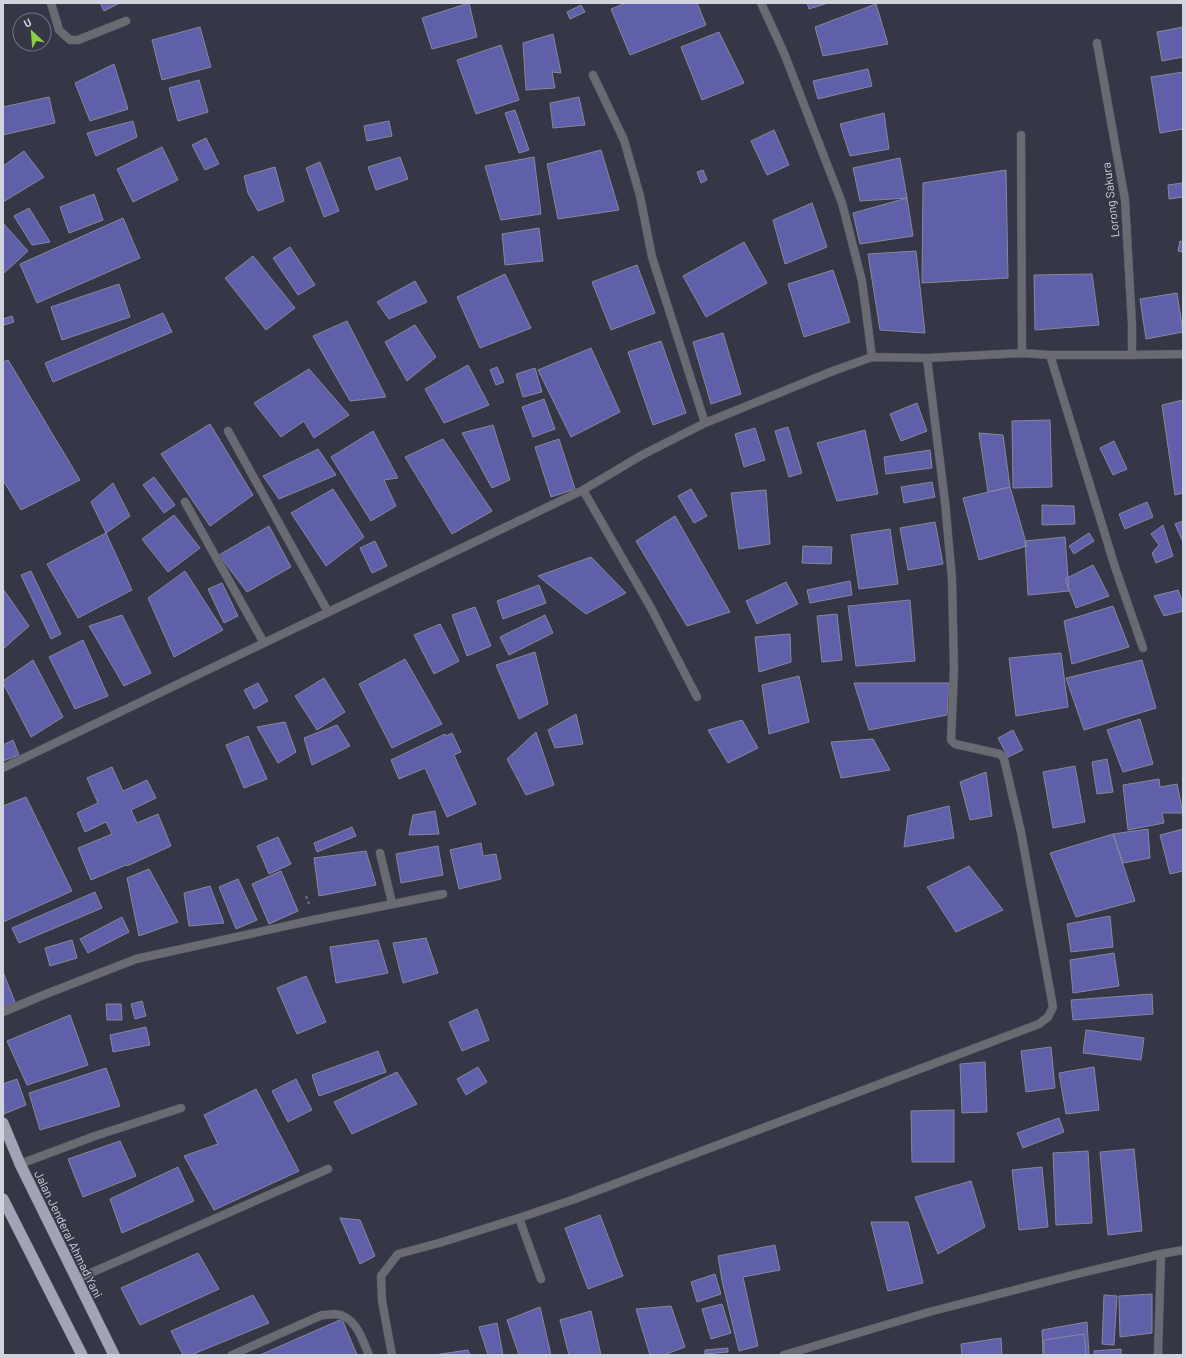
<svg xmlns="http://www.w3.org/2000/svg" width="1186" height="1358" font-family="Barlow,sans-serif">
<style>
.building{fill:#5f60a9;stroke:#86889b}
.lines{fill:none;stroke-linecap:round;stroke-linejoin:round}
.service-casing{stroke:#515261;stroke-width:9}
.minor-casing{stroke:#515261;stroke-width:9}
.trunk-casing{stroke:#515261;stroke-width:12}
.path{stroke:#6b6c7a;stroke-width:2.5;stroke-dasharray:3 3;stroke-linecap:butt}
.service{stroke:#696a72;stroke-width:8}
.minor{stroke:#696a72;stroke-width:8}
.trunk{stroke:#a2a4b6;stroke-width:11}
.labels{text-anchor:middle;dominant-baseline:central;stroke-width:3;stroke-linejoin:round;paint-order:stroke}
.street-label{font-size:12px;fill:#d1d3dd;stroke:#353646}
</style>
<rect width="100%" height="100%" fill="#353646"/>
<path class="building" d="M100,3H120L104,11Z
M469,3L477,37L432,49L422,18Z
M626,3H697L706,25L630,55L611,9Z
M807,3H828L809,9Z
M876,4L888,44L823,56L815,27Z
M581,5L585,12L570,19L567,12Z
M200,27L211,67L162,80L152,40Z
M1183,27V57L1162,61L1157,32Z
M719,32L744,83L702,100L681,47Z
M553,34L561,73L552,72L555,88L526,90L523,43Z
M501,45L519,100L476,114L457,60Z
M114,64L128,109L90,121L75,83Z
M868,69L872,86L818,99L813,81Z
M1183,72V129L1160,133L1151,77Z
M199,80L208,112L178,121L169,88Z
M49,97L55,123L3,135V107Z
M579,97L585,125L553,128L550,103Z
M515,110L529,150L519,153L505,113Z
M884,113L889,149L850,156L840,124Z
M133,121L137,137L96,156L87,133Z
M389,121L392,136L367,141L364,126Z
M774,130L789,165L767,175L751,141Z
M206,138L219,164L205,170L192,145Z
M162,147L178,180L133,202L117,169Z
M601,150L619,210L558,219L547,164Z
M24,151L44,177L3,202V166Z
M400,157L408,179L376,190L368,167Z
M534,157L541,214L501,220L485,166Z
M900,158L907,198L860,201L853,168Z
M320,162L339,211L324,217L306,168Z
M275,167L284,201L258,211L248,193L244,176Z
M703,170L707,180L701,183L697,172Z
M1006,170L1008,278L922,283L923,183Z
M1182,183L1183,197L1169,199L1168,185Z
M94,194L103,220L69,233L60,207Z
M907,198L913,236L860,244L853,213Z
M812,203L827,247L785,264L773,220Z
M29,208L50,242L32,245L14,216Z
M123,218L140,258L37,303L20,264Z
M3,223L28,251L3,274Z
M539,228L543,261L505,265L502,234Z
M1180,241L1183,242V252L1178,251Z
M744,242L767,283L706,317L683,276Z
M290,247L315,285L298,295L273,258Z
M916,251L925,333L880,330L868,254Z
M253,256L295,308L266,330L225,278Z
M637,265L655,313L611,330L592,282Z
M833,270L850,322L804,337L788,284Z
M505,274L531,328L480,348L457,297Z
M1092,274L1099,325L1035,330L1034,275Z
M415,281L427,302L389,319L377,302Z
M119,284L130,317L62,340L51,307Z
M1177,293L1183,332L1146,339L1140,299Z
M163,313L172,332L53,382L45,363Z
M12,316L14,322L4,325L3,319Z
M347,321L386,397L350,401L313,336Z
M415,325L436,357L407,381L385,342Z
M723,333L741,394L711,404L693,342Z
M661,341L686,413L653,425L628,352Z
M591,348L620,412L571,437L538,370Z
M8,360L80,480L21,510L3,480V362Z
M468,365L489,405L444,423L425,389Z
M497,367L504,382L496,385L490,370Z
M535,368L542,392L523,397L516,374Z
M309,369L349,415L314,438L304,421L281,437L254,403Z
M544,399L555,429L533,437L522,407Z
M1183,400V493L1175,495L1162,405Z
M917,403L927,431L901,441L890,414Z
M1050,420L1052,487L1013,488L1012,421Z
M210,424L253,495L210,526L161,454Z
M493,425L510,480L492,488L462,433Z
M788,427L802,473L789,477L775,431Z
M755,428L765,460L744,467L735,434Z
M865,430L878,494L837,501L817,443Z
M373,431L398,478L384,480L396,506L371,521L331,457Z
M979,433L1003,435L1010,487L988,492Z
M443,439L492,511L452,534L405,457Z
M559,439L575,489L551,497L535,447Z
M1114,441L1127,469L1113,475L1100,448Z
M318,449L336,475L279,499L263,476Z
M930,450L932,468L886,474L884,457Z
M154,477L175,505L164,513L143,485Z
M932,482L935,497L904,503L901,487Z
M113,483L130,516L106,533L91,502Z
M1010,487L1027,546L979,560L963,498Z
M333,489L364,537L326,566L291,513Z
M691,489L707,516L694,523L678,496Z
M766,490L770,544L739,549L731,493Z
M1147,502L1153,517L1125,529L1119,514Z
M1042,505L1074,506L1075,524L1042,525Z
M174,515L200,548L168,572L142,539Z
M675,516L730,612L687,626L636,541Z
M1183,521V542L1175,524Z
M935,522L943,564L908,570L900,528Z
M1163,525L1173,556L1156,563L1152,553L1159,545L1151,534Z
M269,526L291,567L247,592L219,555Z
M890,529L898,584L859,589L851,535Z
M106,533L132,590L78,618L47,564Z
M1089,533L1094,541L1074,554L1069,546Z
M1065,537L1069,591L1028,595L1025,541Z
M375,541L387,566L372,573L360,548Z
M803,546L832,547L831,564L802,563Z
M591,557L626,593L586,614L538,576Z
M1093,565L1109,596L1076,608L1065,579Z
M31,571L61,634L51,639L21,575Z
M185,571L223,630L174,657L148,598Z
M850,581L852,595L810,603L807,590Z
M786,582L798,604L757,624L746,601Z
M222,583L238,616L224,623L208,589Z
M539,585L546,603L503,619L497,601Z
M3,589L29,626L3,649Z
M1178,590L1183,603V611L1164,616L1154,596Z
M910,600L915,661L856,666L848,606Z
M1113,606L1129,647L1072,664L1064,621Z
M475,607L491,646L467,656L452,615Z
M837,614L842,660L822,662L817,616Z
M122,615L151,673L124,686L89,626Z
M545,615L553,633L509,655L500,637Z
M440,624L459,661L434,674L414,635Z
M790,634L791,662L759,672L755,637Z
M83,640L108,696L75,709L49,657Z
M535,652L548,704L519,719L496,665Z
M1061,653L1068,707L1016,716L1009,658Z
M405,659L442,724L392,748L359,684Z
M33,660L63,717L31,737L3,683V681Z
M1142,660L1156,708L1084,730L1066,678Z
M799,676L809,722L769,734L762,685Z
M324,678L345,712L317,730L295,696Z
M258,683L268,701L254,709L244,690Z
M854,683H949L947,715L869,730Z
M576,714L583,744L555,748L548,730Z
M1140,719L1153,764L1123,772L1107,730Z
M742,720L758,748L728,763L708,730Z
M285,722L296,752L278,763L257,727Z
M337,725L350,746L312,765L304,738Z
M1013,730L1023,750L1008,757L998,738Z
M536,732L554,785L526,795L507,759Z
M452,733L461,752L454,755L476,804L447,817L425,768L399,779L391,760L445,734L446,736Z
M248,736L267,779L244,788L226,745Z
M873,739L890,770L841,778L831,742Z
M13,740L19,755L3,761V745Z
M1107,759L1113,792L1097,794L1092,762Z
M1075,766L1085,822L1053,828L1043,772Z
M112,767L123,791L147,780L156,798L131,810L137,823L158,814L171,846L127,866L126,865L91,880L78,848L112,834L106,822L85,832L77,813L98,803L87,778Z
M986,772L992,816L970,820L960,782Z
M1159,779L1160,787L1177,784L1183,813H1162L1164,823L1128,830L1123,785Z
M26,797L72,891L3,922V806Z
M949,806L954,838L904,847L908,816Z
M435,811L439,834L409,835L413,815Z
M352,827L356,836L317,852L314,843Z
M1148,829L1150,858L1123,863L1113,834Z
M1183,829V871L1170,874L1160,835Z
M1113,834L1135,901L1076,917L1050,853Z
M278,837L291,864L269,874L257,846Z
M481,843L483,856L496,854L501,879L459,889L450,850Z
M438,846L443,875L401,883L396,854Z
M366,851L376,885L319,896L314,858Z
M969,866L1003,910L956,932L927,887Z
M149,869L178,922L139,936L127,878Z
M281,871L298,911L269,924L252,884Z
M238,879L257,920L236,929L219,887Z
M210,886L224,923L189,926L184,893Z
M95,892L102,908L19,943L12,928Z
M1110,916L1113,947L1071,952L1067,924Z
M122,917L129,932L88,953L80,939Z
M426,938L438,973L403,983L393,943Z
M72,940L77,958L50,966L45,948Z
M378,940L388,973L336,983L330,947Z
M1114,953L1119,986L1073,993L1070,960Z
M3,972L15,1002L3,1007Z
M306,976L326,1022L297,1034L277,988Z
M1152,994L1153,1014L1073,1020L1071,1000Z
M142,1001L146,1016L135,1019L131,1004Z
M106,1004H121L122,1020H107Z
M477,1009L489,1040L462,1051L449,1022Z
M70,1015L88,1065L27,1085L7,1041Z
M146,1027L150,1045L113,1052L110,1035Z
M1086,1030L1144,1038L1141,1060L1083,1053Z
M1051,1047L1055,1088L1026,1092L1021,1051Z
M378,1051L386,1072L319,1096L312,1075Z
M985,1062L987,1112L962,1113L960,1064Z
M478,1067L487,1082L466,1095L457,1079Z
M1094,1067L1099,1110L1066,1114L1059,1073Z
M106,1068L120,1106L40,1130L29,1093Z
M397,1072L417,1104L352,1134L334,1102Z
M17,1079L26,1105L4,1114L3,1084Z
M296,1079L312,1110L288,1122L272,1091Z
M256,1089L299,1171L214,1210L184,1156L218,1144L204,1115Z
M954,1110V1162H912L911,1111Z
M1059,1118L1064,1132L1023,1148L1017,1133Z
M120,1141L136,1176L83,1197L68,1159Z
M1134,1149L1142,1231L1108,1235L1100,1152Z
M1088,1151L1092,1223L1056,1225L1053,1153Z
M178,1167L194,1201L122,1233L110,1199Z
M1042,1167L1048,1227L1019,1230L1012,1170Z
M971,1181L985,1227L938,1254L915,1197Z
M600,1215L623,1276L588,1289L565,1228Z
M340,1218L360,1220L375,1256L360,1264Z
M871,1222H908L923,1283L888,1291Z
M775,1245L780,1270L743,1277L758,1346L739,1351L722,1281L718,1256Z
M198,1253L219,1289L140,1325L121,1288Z
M715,1274L721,1294L697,1302L691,1282Z
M1152,1294V1333L1120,1337L1119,1296Z
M253,1295L269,1323L191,1355H183L171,1331Z
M1104,1295L1117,1296L1114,1345L1102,1344Z
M722,1304L731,1333L711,1339L702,1309Z
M671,1306L685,1347L664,1355H650L636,1309Z
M540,1307L551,1355H519L507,1320Z
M591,1311L601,1355H569L560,1320Z
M342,1319L357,1355H260Z
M1087,1322L1089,1355H1043L1042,1330Z
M497,1323L503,1355H488L479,1327Z
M1084,1334L1086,1355H1044V1340Z
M1001,1338L1002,1355H962L961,1344Z
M728,1348V1352L705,1354V1350Z
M1121,1349V1355H1094V1351Z
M468,1350L470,1355H434Z"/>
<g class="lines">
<g class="service-casing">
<path id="service" d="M228,431L328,612
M519,1218L541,1279
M232,1355L322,1315C326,1315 332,1314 335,1314C356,1316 362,1339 369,1355"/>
</g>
<g class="minor-casing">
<path id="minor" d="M51,3L59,30L70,40H78L126,21
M761,3L784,53L842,203L862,281L872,357
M1097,43L1125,200L1132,325V355
M593,75L624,140L640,196L652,257L705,423
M1021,135L1022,353
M1050,355L1115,567L1143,648
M583,490L651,608L697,697
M185,502L264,643
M3,768L583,490L642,455L705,423L833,371L872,357L927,358L1022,353L1050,355H1132L1183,354
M380,853L392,903
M3,1012L46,994L136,959L313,920L443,894
M20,1164L95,1136L181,1108
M77,1279L328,1169
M392,1355L382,1301L381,1276L398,1254L439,1243L519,1218L572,1200L1039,1024L1048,1017L1053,1007L1021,832L1004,759L1000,754L955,744L951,740L954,670L952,579L945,502L927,358
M784,1355L929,1312L1077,1274L1161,1254L1183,1250
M1158,1355L1161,1254"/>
</g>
<g class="trunk-casing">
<path id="trunk" d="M3,1123L20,1164L114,1355
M3,1199L82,1355"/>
</g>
<path class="path" d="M306,896L309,904"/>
<use href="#service" class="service"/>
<use href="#minor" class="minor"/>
<use href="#trunk" class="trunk"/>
</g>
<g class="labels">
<g class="street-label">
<text transform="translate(1110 200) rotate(-97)">Lorong Sakura</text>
<text transform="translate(69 1234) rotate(64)">Jalan Jenderal Ahmad Yani</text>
</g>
</g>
<rect width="1186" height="1358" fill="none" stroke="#d1d3dd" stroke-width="8"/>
<g transform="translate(32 32) rotate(334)"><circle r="19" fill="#353646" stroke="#737582"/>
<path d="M0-3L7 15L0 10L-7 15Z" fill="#8dce44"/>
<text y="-6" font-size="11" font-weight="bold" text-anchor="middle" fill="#d1d3dd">U</text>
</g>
</svg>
